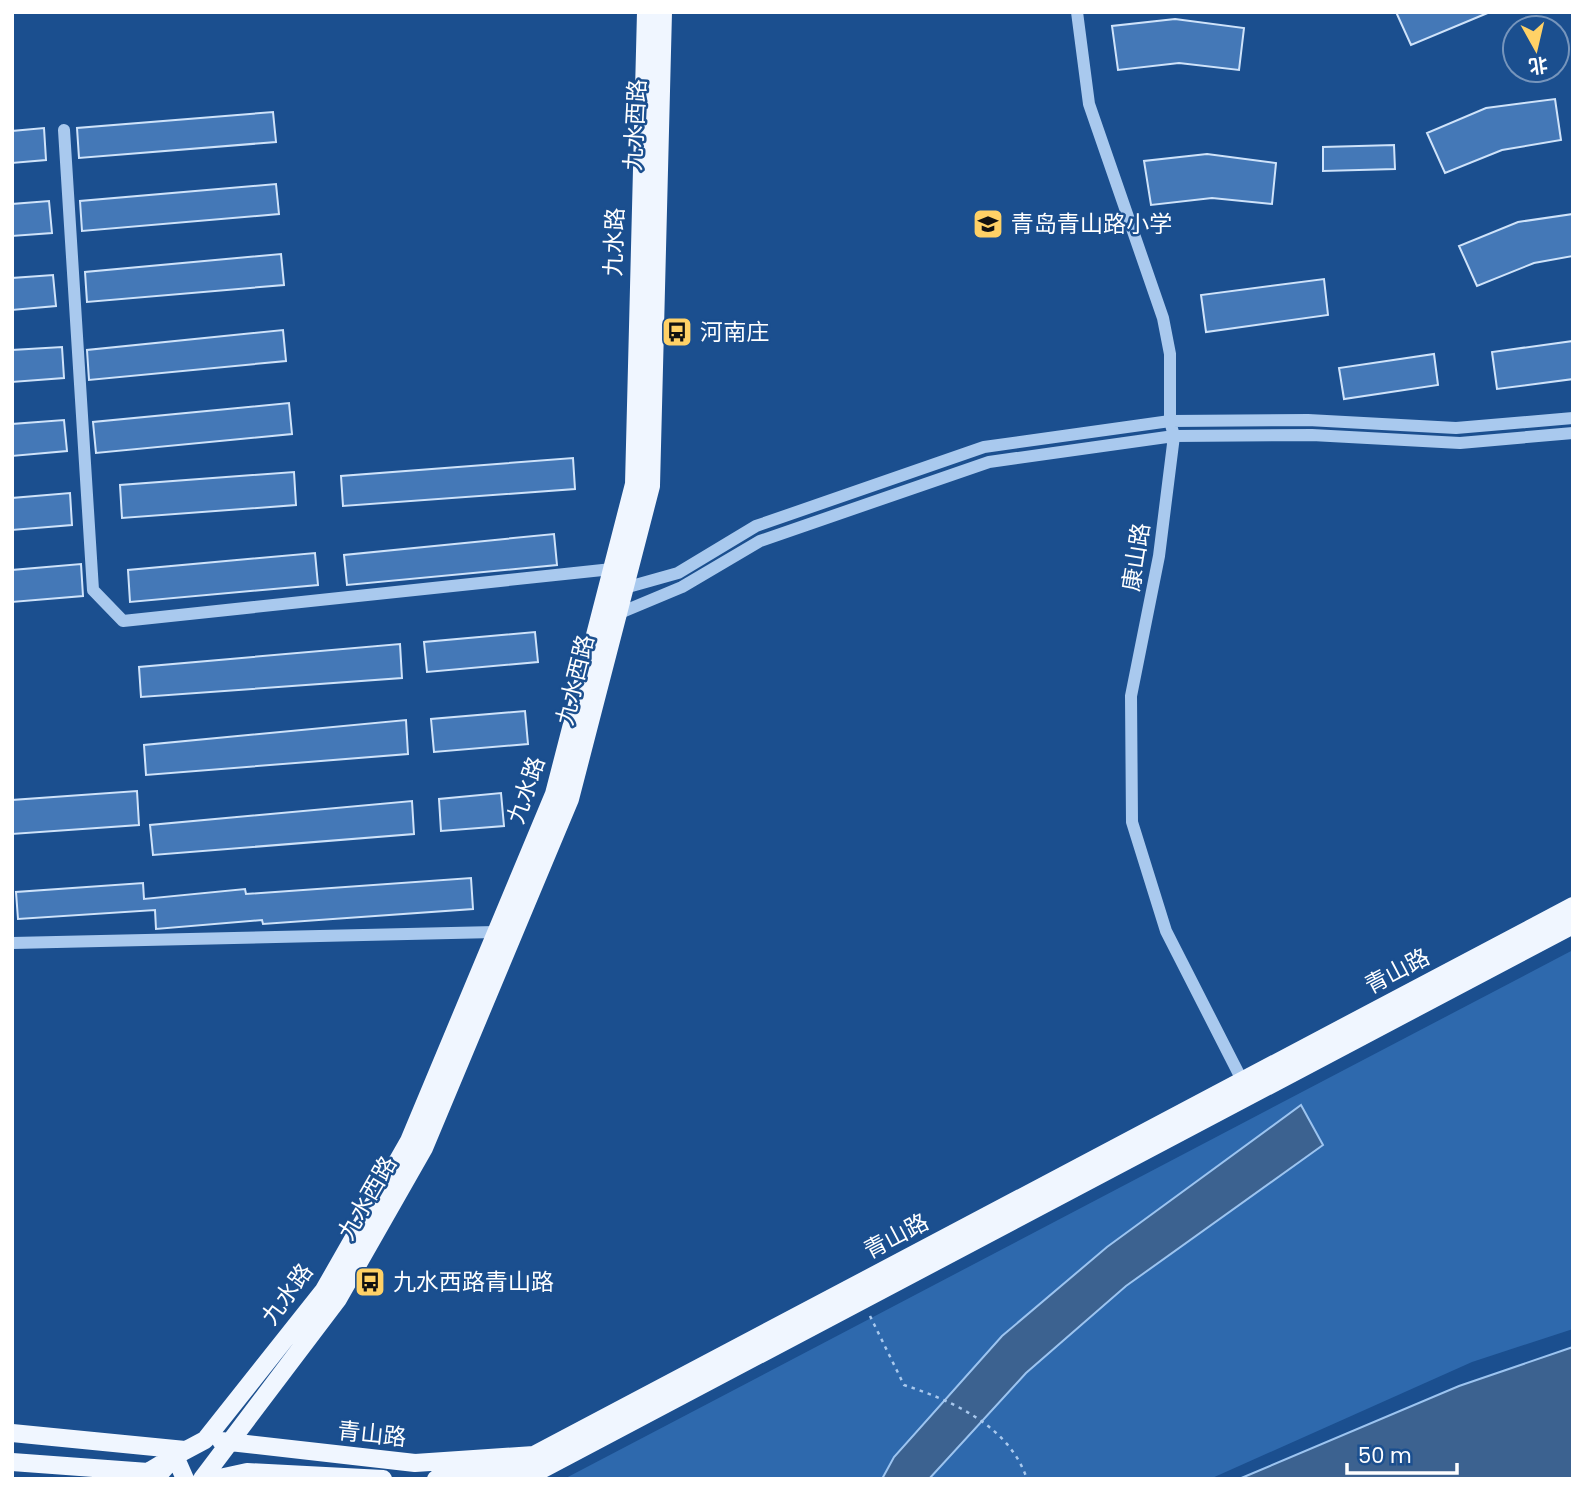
<svg xmlns="http://www.w3.org/2000/svg" width="1585" height="1491" font-family="Poppins,'Noto Sans SC',sans-serif">
<style>
.green{fill:#2e69ad}
.water{fill:#3c6290;stroke:#9cc4f0;stroke-width:2}
.building{fill:#4478b7;stroke:#cfe3fa;stroke-width:2}
.lines{fill:none;stroke-linecap:round;stroke-linejoin:round}
.path{stroke:#a9c9ee;stroke-width:2.5;stroke-dasharray:3.5 5;stroke-linecap:butt}
.minor{stroke:#a9c9ee;stroke-width:12}
.major{stroke:#f0f6ff;stroke-width:18}
.labels{text-anchor:middle;dominant-baseline:central;stroke-width:5;stroke-linejoin:round;paint-order:stroke}
.street-label{font-size:23px;fill:#fff;stroke:#1b4f8f}
.poi-label{font-size:23px;fill:#fff;stroke:#1b4f8f;text-anchor:start}
</style>
<rect width="100%" height="100%" fill="#1b4f8f"/>
<path class="green" d="M1573,950V1329L1472,1362L1210,1479H564Z"/>
<path class="water" d="M1301,1105L1323,1145L1126,1286L1026,1373L929,1479H882L894,1457L1002,1336L1107,1247Z
M1573,1347V1479H1239L1459,1386Z"/>
<path class="building" d="M1396,12H1490L1411,45Z
M1175,19L1244,28L1239,70L1179,63L1118,70L1112,26Z
M1555,99L1561,140L1502,150L1445,173L1427,133L1486,108Z
M273,112L276,142L79,158L77,128Z
M44,128L46,160L12,163V131Z
M1394,145L1395,169L1323,171V147Z
M1207,154L1276,163L1272,204L1212,198L1151,205L1144,161Z
M276,184L279,214L82,231L80,201Z
M49,201L52,233L12,236V204Z
M1573,214V256L1534,263L1477,286L1459,246L1518,222Z
M281,254L284,285L87,302L85,272Z
M53,275L56,306L12,310V278Z
M1324,279L1328,315L1206,332L1201,295Z
M283,330L286,361L89,380L87,350Z
M1573,341V379L1497,389L1492,352Z
M62,347L64,378L12,382V350Z
M1434,354L1438,385L1344,399L1339,368Z
M289,403L292,434L96,453L93,422Z
M64,420L67,451L12,456V424Z
M573,458L575,489L343,506L341,476Z
M294,472L296,505L122,518L120,485Z
M70,493L72,525L12,530V498Z
M554,534L557,565L347,585L344,555Z
M315,553L318,585L130,602L128,570Z
M81,564L83,596L12,602V570Z
M535,632L538,662L427,672L424,642Z
M400,644L402,678L141,697L139,667Z
M525,711L528,744L434,752L431,719Z
M406,720L408,754L146,775L144,745Z
M137,791L139,825L12,834V800Z
M501,793L504,826L441,831L439,799Z
M412,801L414,834L153,855L150,825Z
M471,878L473,909L263,924L262,920L156,929L155,910L18,919L16,892L143,883L144,899L245,889L246,894Z"/>
<g class="lines">
<path class="path" d="M870,1316L904,1385C953,1401 1009,1426 1027,1479"/>
<path class="minor" d="M1077,12L1089,104L1163,318L1170,354V421L1174,436L1159,556L1131,696L1132,822L1166,931L1245,1086
M64,130L93,590L123,621L612,569
M621,589L678,573L756,526L984,447L1170,421L1308,420L1456,428L1573,418
M615,615L682,587L760,541L989,462L1174,436L1312,435L1460,443L1573,433
M12,943L495,932"/>
<path class="major" d="M12,1433L185,1450
M221,1441L415,1463L534,1455L1573,906
M175,1456L185,1479
M12,1462L148,1472L163,1463
M155,1479L175,1456L205,1440L324,1290L409,1141L554,794L634,484L646,12
M202,1479L338,1299L424,1148L570,799L651,486L663,12
M215,1479L247,1472L383,1479
M436,1479L539,1471L1573,925"/>
</g>
<defs>
<g id="school-square" transform="scale(1.575)"><rect x="-9" y="-9" width="18" height="18" rx="4" fill="#ffd166" stroke="#1b4f8f"/><path d="M0-5L7-2L0 1L-7-2ZM-4 1L0 2.5L4 1V4Q0 6-4 4Z" fill="#111"/></g>
<g id="bus-square" transform="scale(1.575)"><rect x="-9" y="-9" width="18" height="18" rx="4" fill="#ffd166" stroke="#1b4f8f"/><path d="M-5-6H5V4H4V6H2V4H-2V6H-4V4H-5ZM-3.5-4V0h7V-4ZM-3.5 1.2v1.5H-2V1.2ZM2 1.2v1.5H3.5V1.2Z" fill="#111"/></g>
</defs>
<g fill-rule="evenodd">
<use href="#school-square" x="988" y="224"/>
<use href="#bus-square" x="677" y="332"/>
<use href="#bus-square" x="370" y="1282"/>
</g>
<g class="labels">
<g class="street-label">
<text transform="translate(635 125) rotate(-87)">九水西路</text>
<text transform="translate(614 242) rotate(-88)">九水路</text>
<text transform="translate(1136 557) rotate(-81)">康山路</text>
<text transform="translate(575 680) rotate(-76)">九水西路</text>
<text transform="translate(526 790) rotate(-71)">九水路</text>
<text transform="translate(1397 971) rotate(-28)">青山路</text>
<text transform="translate(367 1198) rotate(-60)">九水西路</text>
<text transform="translate(896 1236) rotate(-28)">青山路</text>
<text transform="translate(287 1294) rotate(-54)">九水路</text>
<text transform="translate(372 1434) rotate(6)">青山路</text>
</g>
<g class="poi-label">
<text x="1011" y="224">青岛青山路小学</text>
<text x="700" y="332">河南庄</text>
<text x="393" y="1282">九水西路青山路</text>
</g>
</g>
<rect width="1585" height="1491" fill="none" stroke="#ffffff" stroke-width="28"/>
<g transform="translate(1536 49) rotate(172)"><circle r="33" fill="#1b4f8f" stroke="#7695bc" stroke-width="2"/>
<path d="M0-5L12 26L0 18L-12 26Z" fill="#ffd166"/>
<text y="-10" font-size="19" font-weight="bold" text-anchor="middle" fill="#ffffff">北</text>
</g>
<path d="M1347 1463v10h110v-10" fill="none" stroke="#ffffff" stroke-width="3.5"/>
<text x="1358" y="1463" font-size="21" fill="#ffffff" stroke="#1b4f8f" stroke-width="5" paint-order="stroke">50 m</text>
</svg>
